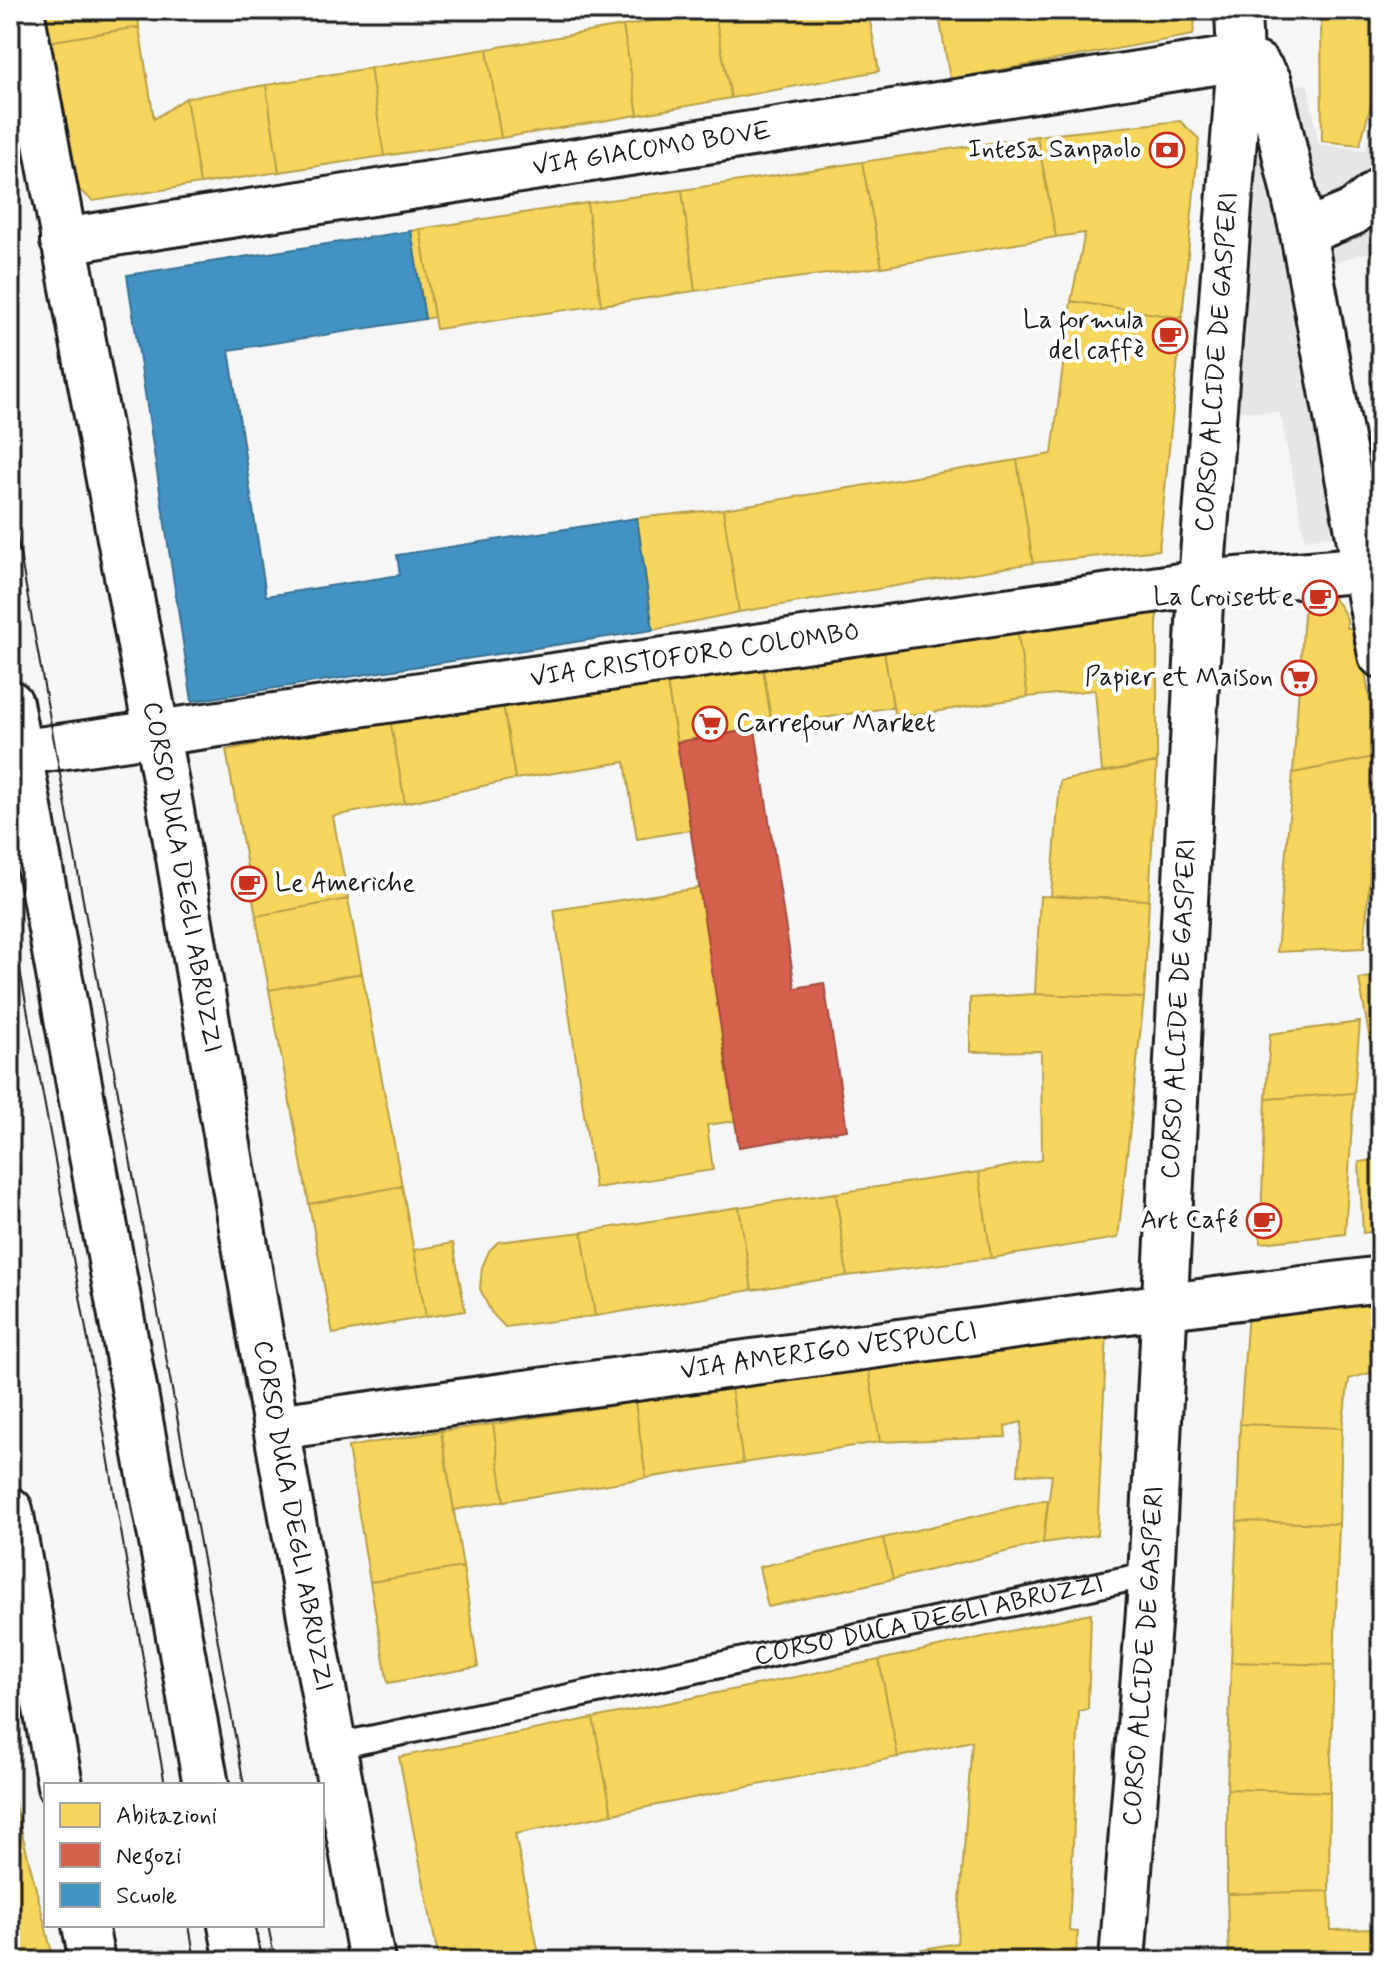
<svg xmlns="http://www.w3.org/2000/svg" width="1391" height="1971" font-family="Mynerve,sans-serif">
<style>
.built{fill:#e6e6e6}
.homes{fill:#f6d55c;stroke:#b59e49;stroke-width:2}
.shops{fill:#d6604d;stroke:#9e4c3e;stroke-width:2}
.schools{fill:#4393c3;stroke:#376f91;stroke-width:2}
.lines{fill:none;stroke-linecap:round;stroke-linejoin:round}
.lane-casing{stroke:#1c1c1c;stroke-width:30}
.street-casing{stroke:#1c1c1c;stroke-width:50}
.secondary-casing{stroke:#1c1c1c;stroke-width:50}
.lane{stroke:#fff;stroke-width:24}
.street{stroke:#fff;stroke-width:44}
.secondary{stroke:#fff;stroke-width:44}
.tram{stroke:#1c1c1c;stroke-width:2}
.labels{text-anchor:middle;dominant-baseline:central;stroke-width:8;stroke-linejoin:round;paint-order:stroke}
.street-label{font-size:26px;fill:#1c1c1c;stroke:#fff}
.poi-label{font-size:26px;fill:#1c1c1c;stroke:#fff;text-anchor:end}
</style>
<rect width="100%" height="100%" fill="#f6f6f6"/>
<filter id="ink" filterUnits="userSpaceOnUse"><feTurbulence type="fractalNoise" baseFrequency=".0125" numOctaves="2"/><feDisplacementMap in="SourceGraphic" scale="16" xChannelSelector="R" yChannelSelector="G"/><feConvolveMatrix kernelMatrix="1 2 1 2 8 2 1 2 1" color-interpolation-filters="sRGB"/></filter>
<g filter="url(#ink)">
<path class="built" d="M1269,82L1308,85L1319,144L1365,150L1381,88V249L1331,263L1374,531L1305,539L1280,413L1237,411L1259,91Z"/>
<path class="homes" d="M36,10H137L139,27L41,43Z
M714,10L731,98L638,115L623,26Z
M714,10H868L879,71L731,98Z
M938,10H1196L1193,35L950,79Z
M1321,10H1381V66L1360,145L1322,141Z
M623,26L638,115L501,138L487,49Z
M139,27L154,119L186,98L200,184L93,201L62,176L41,43Z
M487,49L501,138L384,156L370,68Z
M370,68L384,156L279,172L266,85Z
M266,85L279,172L200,184L186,98Z
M1180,121L1199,139L1182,318L1071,301L1085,233L1056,237L1037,136Z
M1037,136L1056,237L882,267L862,162Z
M862,162L882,267L695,291L682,190Z
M682,190L695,291L601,305L587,203Z
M587,203L601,305L436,329L420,229Z
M420,229L434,317L425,319L411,231Z
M1381,248V291L1372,250Z
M1071,301L1182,318L1159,550L1033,563L1017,460L1052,454Z
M1017,460L1033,563L739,612L723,509Z
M723,509L739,612L653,630L637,518Z
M1322,596L1332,597L1340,606L1347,619V628H1358L1379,756L1293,773L1304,613L1311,602Z
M1157,607V762L1102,772L1095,690L1028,697L1016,624Z
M1016,624L1028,697L895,718L883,645Z
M883,645L893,707L772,726L762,662Z
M762,662L772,726L677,742L666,677Z
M666,677L691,830L637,839L625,762L515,779L503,704Z
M503,704L515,779L405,803L390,719Z
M390,719L405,803L333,816L348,899L256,916L226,750Z
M1379,756L1364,948L1277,952L1293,773Z
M1157,762L1149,900L1051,896L1060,781Z
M700,888L735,1121L707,1125L713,1170L595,1188L554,910Z
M1040,896L1149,900L1144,998L1035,994Z
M348,899L362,973L269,990L256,916Z
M362,973L402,1186L309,1204L269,990Z
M1381,975V1102L1359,979Z
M1035,994L1144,998L1118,1238L991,1258L979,1172L1042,1160L1041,1051L970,1052V998Z
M1360,1022L1354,1093L1266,1099L1270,1034Z
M1354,1093L1345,1234L1260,1243L1266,1099Z
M1381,1159V1230L1363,1233L1359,1162Z
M979,1172L991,1258L847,1276L836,1193Z
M402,1186L426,1317L333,1334L309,1204Z
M836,1193L847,1276L752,1290L739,1207Z
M739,1207L752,1290L595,1316L582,1232Z
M582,1232L595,1316L505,1327L491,1312L480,1289L482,1267L489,1251L498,1242Z
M453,1243L465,1311L426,1317L414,1250Z
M1381,1297V1369L1380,1370L1370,1298Z
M1370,1298L1380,1370L1349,1379L1342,1428L1240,1424L1248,1312Z
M1107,1333L1097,1535L1043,1543L1052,1475L1018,1474L1022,1422L1005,1426L1006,1437L880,1442L868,1366Z
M868,1366L880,1442L743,1463L731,1388Z
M731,1388L743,1463L646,1478L635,1402Z
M635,1402L646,1478L504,1501L493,1424Z
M493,1424L504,1501L454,1510L441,1431Z
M1240,1424L1342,1428L1339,1524L1237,1521Z
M441,1431L463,1567L370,1582L348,1447Z
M1048,1499L1043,1543L893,1579L883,1538Z
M1237,1521L1339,1524L1334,1665L1231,1662Z
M883,1538L893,1579L768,1607L759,1567Z
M463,1567L478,1667L388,1683L370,1582Z
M1091,1613L1088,1709L1079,1711L1069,1931L1078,1932L1075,1961H858L957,1943L972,1741L898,1757L879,1660Z
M879,1660L898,1757L612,1814L593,1718Z
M1231,1662L1334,1665L1330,1792L1227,1789Z
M593,1718L612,1814L515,1834L540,1959L439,1961L399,1757Z
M10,1785L54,1961H10Z
M1227,1789L1330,1792L1329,1891L1227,1894Z
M1329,1891L1331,1930L1381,1929V1961H1229L1227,1894Z"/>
<path class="shops" d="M755,729L795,988L824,983L847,1130L739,1147L677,742Z"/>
<path class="schools" d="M411,231L425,319L229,350L266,596L400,575L397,555L637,518L653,630L192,701L127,275Z"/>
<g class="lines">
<g class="lane-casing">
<g id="lane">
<path id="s1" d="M332,1747L1151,1574"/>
</g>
</g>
<g class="street-casing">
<g id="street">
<path id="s2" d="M21,10L170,805L276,1427L372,1961"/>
<path d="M1303,233L1352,213L1381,190"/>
<path id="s3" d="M63,241L1240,58L1257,65L1269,82L1303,233L1381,655"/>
<path id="s4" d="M10,754L1201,583L1381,568"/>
<path id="s5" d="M276,1427L1097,1315L1381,1279"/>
<path d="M10,1510L60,1785"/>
<path d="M85,1925L92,1961"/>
<path id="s6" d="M1122,1961L1150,1598L1201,583L1240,58L1238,10"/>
</g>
</g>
<g class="secondary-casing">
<path id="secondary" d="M10,703L206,1785
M231,1925L238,1961"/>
</g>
<use href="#lane" class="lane"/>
<use href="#street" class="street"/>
<use href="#secondary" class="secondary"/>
<path class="tram" d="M10,499L244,1785
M10,916L86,1329L165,1785
M189,1925L195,1961
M268,1925L275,1961"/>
</g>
</g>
<defs>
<g id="bank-ring" transform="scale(1.8)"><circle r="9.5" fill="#fff" stroke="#c8321e" stroke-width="1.5"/><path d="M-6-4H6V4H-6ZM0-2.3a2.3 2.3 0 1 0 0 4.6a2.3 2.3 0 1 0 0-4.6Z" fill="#c8321e"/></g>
<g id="cafe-ring" transform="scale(1.8)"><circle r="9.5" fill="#fff" stroke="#c8321e" stroke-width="1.5"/><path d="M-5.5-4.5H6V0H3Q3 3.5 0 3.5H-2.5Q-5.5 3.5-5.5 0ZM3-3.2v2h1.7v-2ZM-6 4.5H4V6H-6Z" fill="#c8321e"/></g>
<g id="supermarket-ring" transform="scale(1.8)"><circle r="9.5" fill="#fff" stroke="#c8321e" stroke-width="1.5"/><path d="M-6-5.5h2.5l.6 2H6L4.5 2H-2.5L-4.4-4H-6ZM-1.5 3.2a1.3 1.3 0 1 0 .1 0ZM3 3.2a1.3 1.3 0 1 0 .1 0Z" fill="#c8321e"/></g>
</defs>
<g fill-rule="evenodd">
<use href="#bank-ring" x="1167" y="150"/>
<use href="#cafe-ring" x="1170" y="336"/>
<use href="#cafe-ring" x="1320" y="598"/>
<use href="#supermarket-ring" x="1299" y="678"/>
<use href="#supermarket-ring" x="710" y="724"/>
<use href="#cafe-ring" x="249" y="884"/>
<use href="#cafe-ring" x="1264" y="1221"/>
</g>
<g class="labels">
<g class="street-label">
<text stroke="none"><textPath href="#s3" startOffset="596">VIA GIACOMO BOVE</textPath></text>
<text stroke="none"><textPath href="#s6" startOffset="1602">CORSO ALCIDE DE GASPERI</textPath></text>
<text stroke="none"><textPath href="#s4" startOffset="692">VIA CRISTOFORO COLOMBO</textPath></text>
<text stroke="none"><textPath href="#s2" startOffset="882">CORSO DUCA DEGLI ABRUZZI</textPath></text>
<text stroke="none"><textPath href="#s6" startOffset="954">CORSO ALCIDE DE GASPERI</textPath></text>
<text stroke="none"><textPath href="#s5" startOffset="558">VIA AMERIGO VESPUCCI</textPath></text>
<text stroke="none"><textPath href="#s2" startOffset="1530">CORSO DUCA DEGLI ABRUZZI</textPath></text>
<text stroke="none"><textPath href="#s1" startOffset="610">CORSO DUCA DEGLI ABRUZZI</textPath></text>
<text stroke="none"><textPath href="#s6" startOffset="306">CORSO ALCIDE DE GASPERI</textPath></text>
</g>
<g class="poi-label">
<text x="1141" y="150">Intesa Sanpaolo</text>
<text x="1144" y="321">La formula<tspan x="1144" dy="30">del caffè</tspan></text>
<text x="1294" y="598">La Croisette</text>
<text x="1273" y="678">Papier et Maison</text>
<text x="736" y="724" text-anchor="start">Carrefour Market</text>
<text x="275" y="884" text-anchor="start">Le Americhe</text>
<text x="1238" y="1221">Art Café</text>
</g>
</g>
<rect width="1391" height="1971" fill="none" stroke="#fff" stroke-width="40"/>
<rect x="20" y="20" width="1351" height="1931" fill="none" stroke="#1c1c1c" stroke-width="3" filter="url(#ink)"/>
<rect x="44" y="1783" width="280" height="144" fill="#ffffff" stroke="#a4a4a4" stroke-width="2"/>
<rect x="60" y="1803" width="40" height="24" fill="#f6d55c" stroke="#a4a4a4" stroke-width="2"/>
<text x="116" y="1823" font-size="24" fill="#1c1c1c">Abitazioni</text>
<rect x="60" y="1843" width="40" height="24" fill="#d6604d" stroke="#a4a4a4" stroke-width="2"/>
<text x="116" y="1863" font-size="24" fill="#1c1c1c">Negozi</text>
<rect x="60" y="1883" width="40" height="24" fill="#4393c3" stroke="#a4a4a4" stroke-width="2"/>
<text x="116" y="1903" font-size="24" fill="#1c1c1c">Scuole</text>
</svg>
